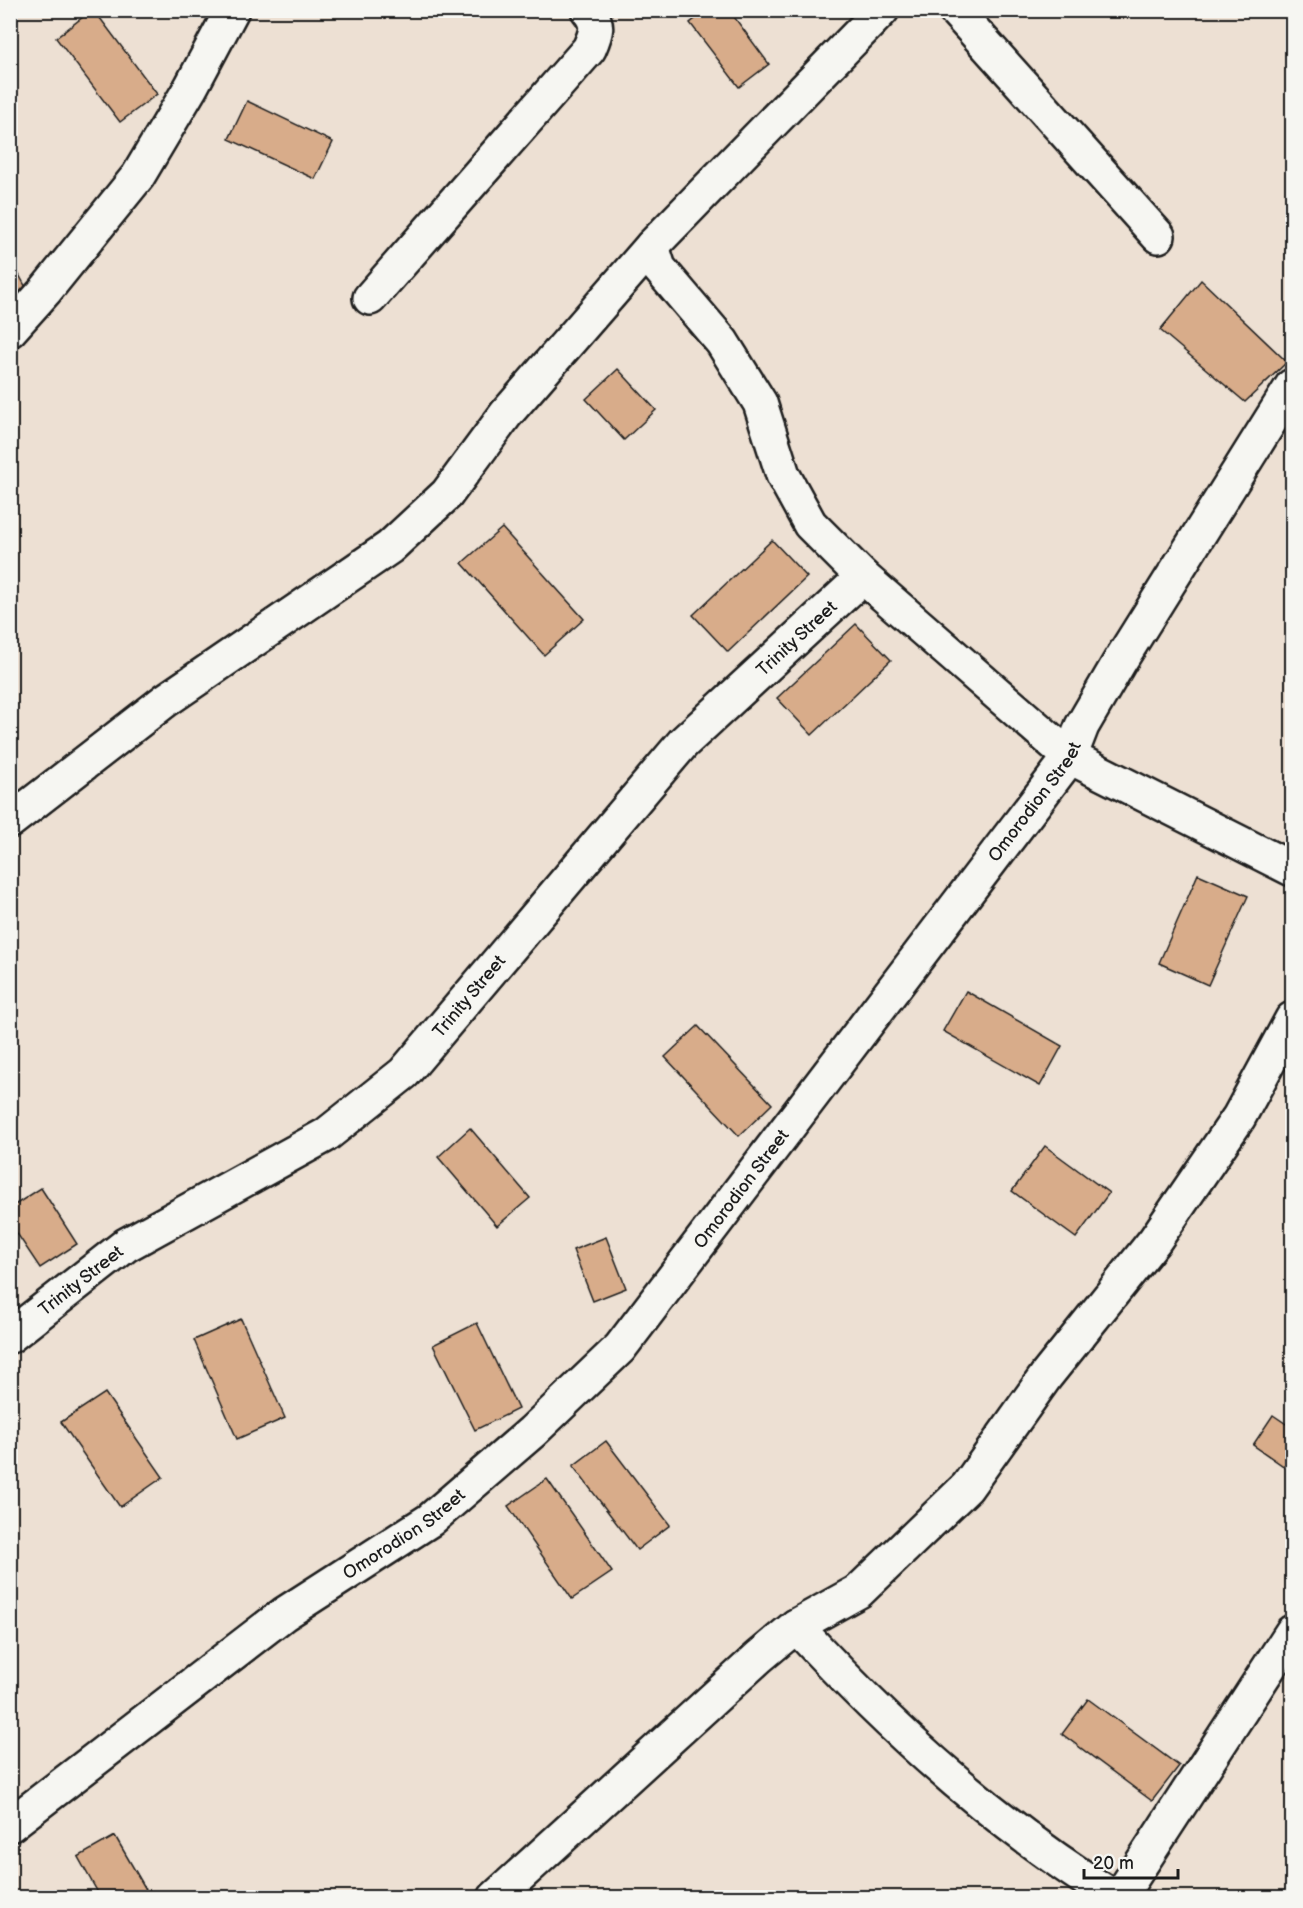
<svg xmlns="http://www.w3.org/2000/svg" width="1303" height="1908" font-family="'Balsamiq Sans',sans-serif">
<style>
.building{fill:#d8ac8a;stroke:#1c1c1c;stroke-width:1.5}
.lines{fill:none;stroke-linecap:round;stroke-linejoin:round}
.minor-casing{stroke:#1c1c1c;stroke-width:38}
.minor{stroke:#f6f6f2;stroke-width:33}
.labels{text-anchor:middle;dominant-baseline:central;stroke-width:6;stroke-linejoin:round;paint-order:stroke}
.street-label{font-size:18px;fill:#1c1c1c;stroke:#f6f6f2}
</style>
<rect width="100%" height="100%" fill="#ede0d3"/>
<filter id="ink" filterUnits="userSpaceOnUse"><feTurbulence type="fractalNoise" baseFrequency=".0167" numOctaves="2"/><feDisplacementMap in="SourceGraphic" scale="12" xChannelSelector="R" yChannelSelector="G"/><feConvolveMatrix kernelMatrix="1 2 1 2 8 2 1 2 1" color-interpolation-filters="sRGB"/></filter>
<g filter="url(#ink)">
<path class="building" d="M92,10H94L157,94L120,122L56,38Z
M707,10H729L769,64L739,87L690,23Z
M247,101L333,142L315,179L229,139Z
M10,258L30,295L10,306Z
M1201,280L1287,362L1245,402L1160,330Z
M618,369L656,410L624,440L586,399Z
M502,528L584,619L544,655L462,563Z
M772,540L807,577L728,652L693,615Z
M856,624L891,660L812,735L777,698Z
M1198,874L1248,896L1208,985L1159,963Z
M966,991L1062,1046L1040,1086L943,1031Z
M698,1026L772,1104L739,1136L665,1057Z
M470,1128L530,1198L497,1226L438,1157Z
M1045,1146L1109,1193L1076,1238L1012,1191Z
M41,1188L77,1244L40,1268L10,1223V1208Z
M606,1237L626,1288L593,1301L573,1250Z
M241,1319L285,1418L237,1439L194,1340Z
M477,1323L518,1409L475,1430L433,1345Z
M105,1393L163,1477L120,1507L61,1422Z
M1273,1415L1292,1428V1472L1253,1445Z
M606,1441L670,1525L637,1550L573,1466Z
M547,1479L612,1572L572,1599L508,1506Z
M1088,1699L1179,1766L1152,1801L1062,1734Z
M115,1836L151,1898H101L78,1857Z"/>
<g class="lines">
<g class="minor-casing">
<g id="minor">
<path d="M955,10L1158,236"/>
<path d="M652,246L659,268L722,342L760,403L783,475L810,524L863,577L1070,757L1292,869"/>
<path d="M370,298L589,49C596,33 600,25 588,10"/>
<path d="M10,330L45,291L138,176L191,87L232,10"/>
<path d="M10,821L166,700L390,547L447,494L506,414L652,246L882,10"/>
<path id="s1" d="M10,1336L126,1245L326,1135L404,1073L683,743L863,577"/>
<path d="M796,1626C891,1730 995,1824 1115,1898"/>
<path id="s2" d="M10,1825L284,1614L430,1520L532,1432L620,1348L1070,757L1082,726L1120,661L1292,386"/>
<path d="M495,1898L759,1657L796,1626L859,1591L967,1487L1046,1376L1155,1240L1239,1117L1292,1019"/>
<path d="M1119,1898L1292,1632"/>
</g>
</g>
<use href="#minor" class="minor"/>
</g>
</g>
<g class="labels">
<g class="street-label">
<text stroke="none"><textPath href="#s1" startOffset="1062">Trinity Street</textPath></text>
<text stroke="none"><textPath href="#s2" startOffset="1462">Omorodion Street</textPath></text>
<text stroke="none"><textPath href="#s1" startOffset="576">Trinity Street</textPath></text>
<text stroke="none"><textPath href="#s2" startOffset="976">Omorodion Street</textPath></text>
<text stroke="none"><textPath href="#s1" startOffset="90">Trinity Street</textPath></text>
<text stroke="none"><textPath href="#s2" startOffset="490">Omorodion Street</textPath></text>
</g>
</g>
<rect width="1303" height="1908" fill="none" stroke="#f6f6f2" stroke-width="36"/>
<rect x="18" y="18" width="1267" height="1872" fill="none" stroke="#1c1c1c" stroke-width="2" filter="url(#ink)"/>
<path d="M1084 1869v9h94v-9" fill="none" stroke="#1c1c1c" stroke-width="3"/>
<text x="1093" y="1869" font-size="18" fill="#1c1c1c" stroke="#f6f6f2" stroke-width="4.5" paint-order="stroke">20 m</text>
</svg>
